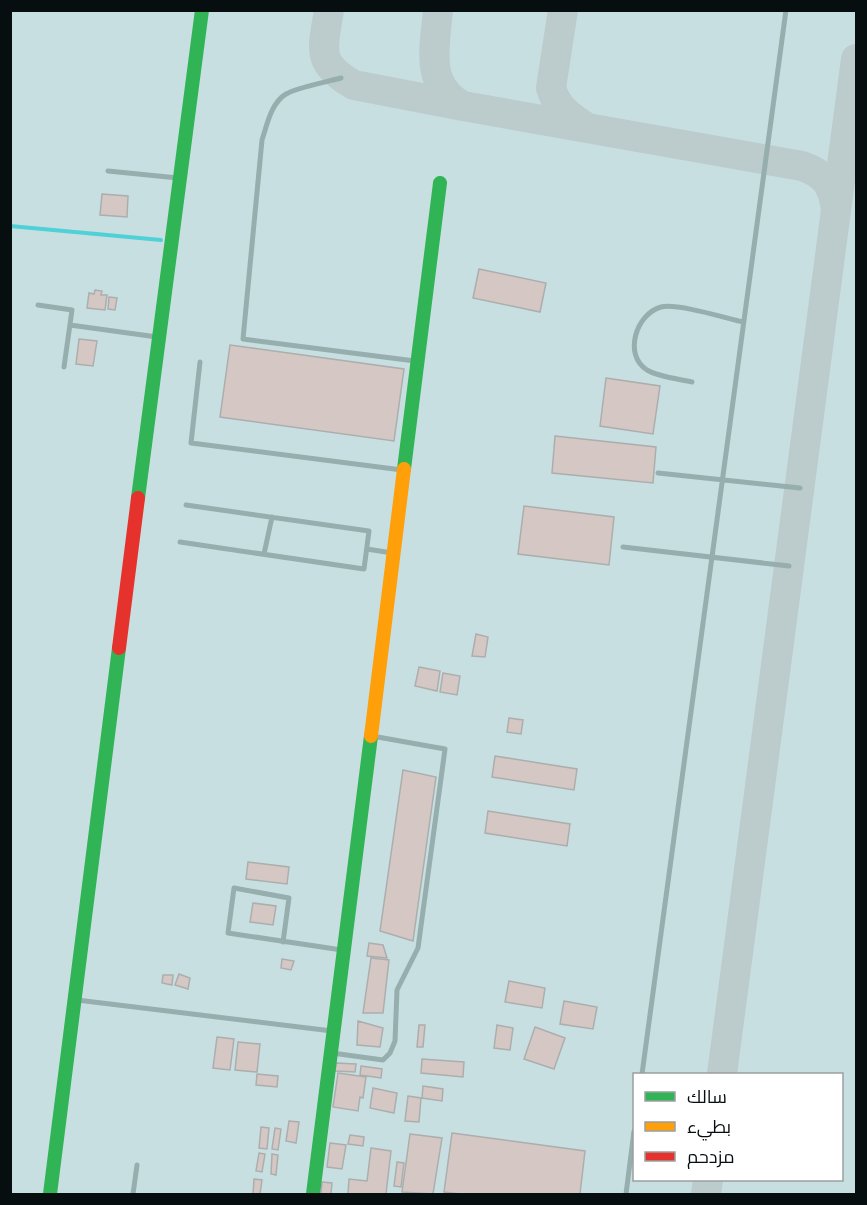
<svg xmlns="http://www.w3.org/2000/svg" width="867" height="1205" font-family="'Alegreya Sans',Cairo,sans-serif">
<style>
.built{fill:#c8dfe1;fill-rule:evenodd}
.lines{fill:none;stroke-linecap:round;stroke-linejoin:round}
.stream{stroke:#50d0d7;stroke-width:4}
.taxiway{stroke:#bccbcc;stroke-width:30}
.building{fill:#d4c7c4;stroke:#acaeae;stroke-width:1.5}
.lane{stroke:#96aeae;stroke-width:5}
.fast{stroke:#30b455;stroke-width:14}
.slow{stroke:#ff9f0a;stroke-width:14}
.jam{stroke:#e5322d;stroke-width:14}
</style>
<rect width="100%" height="100%" fill="#dce9ea"/>
<path class="built" d="M10,11H856V1194H11ZM634,1074H842V1180H634Z"/>
<g class="lines">
<path class="stream" d="M10,226L161,240"/>
<path class="taxiway" d="M329,10C323,49 315,63 354,85L463,106
M438,10C435,47 424,85 463,106L802,166C825,174 833,185 836,210
M563,10L551,88C557,108 569,116 586,127
M722,1074L856,59
M706,1194L708,1180"/>
</g>
<path class="building" d="M102,194L128,196L127,217L100,215Z
M479,269L546,283L540,312L473,298Z
M95,290L102,291L101,295H107L105,310L87,308L89,293L94,294Z
M109,297L117,298L115,310L108,309Z
M79,339L97,341L93,366L76,364Z
M230,345L404,369L394,441L220,417Z
M606,378L660,386L653,434L600,426Z
M555,436L656,447L653,483L552,473Z
M524,506L614,517L609,565L518,554Z
M476,634L488,637L485,657L472,656Z
M419,667L440,671L437,691L415,686Z
M443,673L460,676L457,695L440,692Z
M509,718L523,720L521,734L507,732Z
M495,756L577,769L574,790L492,777Z
M403,770L436,777L413,941L380,931Z
M488,811L570,824L567,846L485,833Z
M248,862L289,867L287,884L246,879Z
M253,903L276,906L273,925L250,922Z
M369,943L383,945L387,958L367,956Z
M371,958L389,960L383,1013H363Z
M282,959L294,961L291,970L281,968Z
M179,974L190,978L188,989L175,985Z
M163,975H173L172,985L162,983Z
M509,981L545,988L542,1008L505,1002Z
M564,1001L597,1007L593,1029L560,1024Z
M358,1021L383,1028L380,1047L357,1045Z
M419,1025H425L423,1047H417Z
M497,1025L513,1028L510,1050L494,1048Z
M535,1027L565,1038L554,1069L524,1059Z
M217,1037L234,1039L230,1070L213,1068Z
M238,1042L260,1044L257,1072L235,1070Z
M422,1059L464,1062L463,1077L421,1073Z
M336,1063L356,1064L355,1072L335,1071Z
M361,1066L382,1069L381,1078L360,1075Z
M338,1073L366,1077L363,1098L360,1097L358,1111L333,1107Z
M257,1074L278,1076L277,1087L256,1085Z
M423,1086L443,1089L442,1101L422,1098Z
M373,1088L397,1093L394,1113L370,1108Z
M408,1096L421,1098L419,1122L405,1121Z
M289,1121L299,1122L296,1143L286,1141Z
M261,1127L269,1128L267,1149L259,1148Z
M275,1128L281,1129L278,1150L272,1149Z
M452,1133L585,1151L580,1194H460L444,1192Z
M410,1134L442,1138L433,1194L402,1192Z
M350,1135L364,1137L363,1146L348,1144Z
M330,1143L346,1145L342,1169L327,1167Z
M371,1148L391,1151L386,1194H348L349,1179L367,1181Z
M259,1153L265,1154L262,1172L256,1171Z
M272,1154L278,1155L276,1175L271,1174Z
M397,1162L404,1163L401,1187L394,1186Z
M254,1179L262,1180L260,1194H253Z
M322,1182L332,1183L331,1194H321Z"/>
<g class="lines">
<path class="lane" d="M341,78C327,82 298,87 286,94C271,103 267,125 262,140L243,339L415,361
M108,171L178,178
M38,305L72,310L64,367
M70,325L157,337
M200,362L191,443L402,470
M692,382C679,379 659,377 647,370C623,355 636,314 661,307C677,303 725,318 743,322
M658,473L800,488
M180,542L364,569L369,531L186,505
M623,547L789,566
M367,549L392,553
M264,554L272,517
M283,942L289,898L234,888L228,933L342,950
M77,1000L332,1031
M332,1053L383,1060L390,1053L395,1041L397,990L418,948L445,749L372,736
M642,1074L786,10
M133,1194L137,1165
M626,1194L634,1131"/>
<path class="fast" d="M404,469L440,183
M138,498L202,10
M50,1194L119,648
M313,1194L371,736"/>
<path class="slow" d="M371,736L404,469"/>
<path class="jam" d="M119,648L138,498"/>
</g>
<rect width="867" height="1205" fill="none" stroke="#060e0f" stroke-width="24"/>
<rect x="633" y="1073" width="210" height="108" fill="#ffffff" stroke="#9b9f9f" stroke-width="1.5"/>
<rect x="645" y="1092" width="30" height="9" fill="#30b455" stroke="#9b9f9f" stroke-width="1.5"/>
<text x="687" y="1103" font-size="18" fill="#060e0f">سالك</text>
<rect x="645" y="1122" width="30" height="9" fill="#ff9f0a" stroke="#9b9f9f" stroke-width="1.5"/>
<text x="687" y="1133" font-size="18" fill="#060e0f">بطيء</text>
<rect x="645" y="1152" width="30" height="9" fill="#e5322d" stroke="#9b9f9f" stroke-width="1.5"/>
<text x="687" y="1163" font-size="18" fill="#060e0f">مزدحم</text>
</svg>
